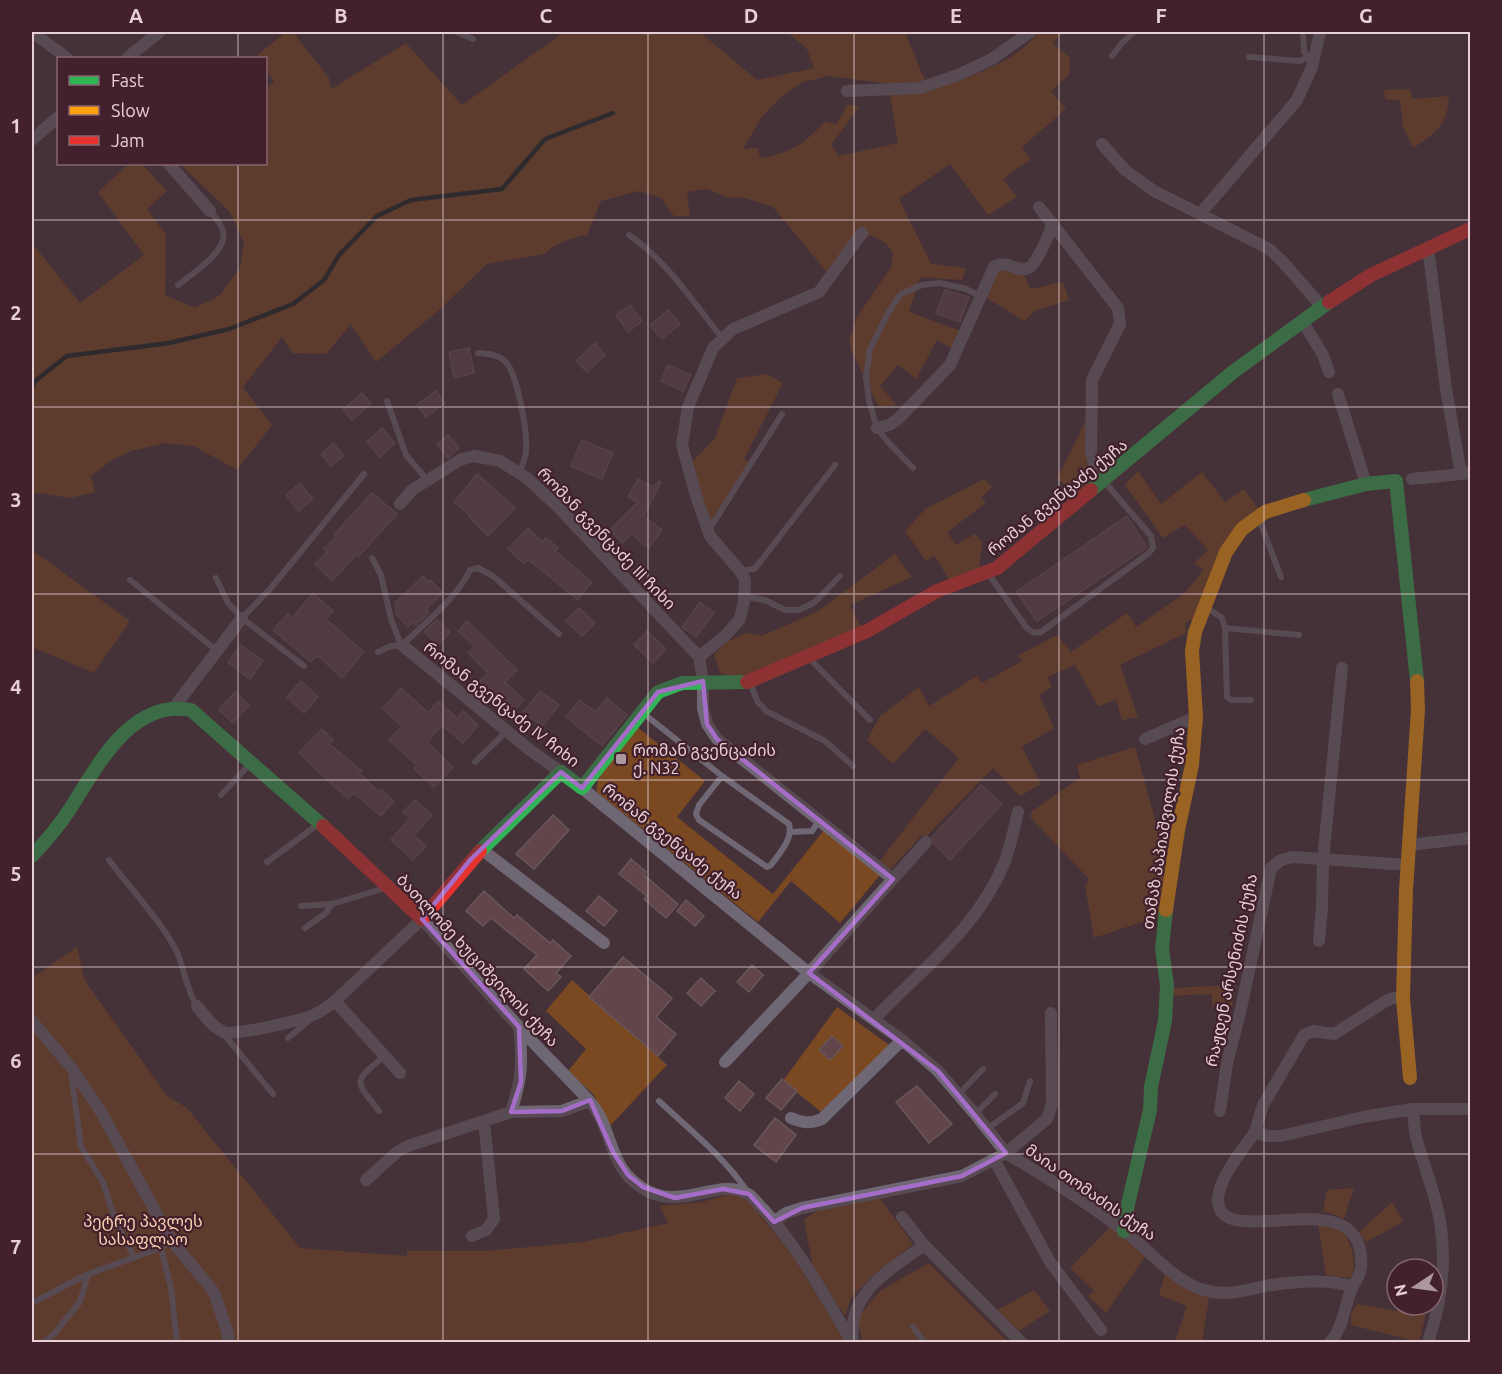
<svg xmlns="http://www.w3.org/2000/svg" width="1502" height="1374" font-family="Ubuntu,'Noto Sans Georgian',sans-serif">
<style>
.green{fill:#7a4821}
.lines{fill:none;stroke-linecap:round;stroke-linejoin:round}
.stream{stroke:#132320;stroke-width:4.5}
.building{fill:#61454a;stroke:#68575a;stroke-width:1.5}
.lane{stroke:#6f6874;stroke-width:6}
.street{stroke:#6f6874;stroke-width:12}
.fast{stroke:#30b455;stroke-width:14}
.slow{stroke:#ff9f0a;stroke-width:14}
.jam{stroke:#e5322d;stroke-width:14}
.marked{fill:none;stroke:#a66dc8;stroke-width:4.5;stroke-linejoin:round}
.grid{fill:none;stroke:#e7cfd6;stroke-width:1.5;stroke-opacity:0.55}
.poi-dot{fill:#ae989f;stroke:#42202c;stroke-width:2}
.labels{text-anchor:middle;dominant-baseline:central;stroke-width:4.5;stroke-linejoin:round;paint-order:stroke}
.street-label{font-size:16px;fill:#e7cfd6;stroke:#42202c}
.poi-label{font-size:16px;fill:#e7cfd6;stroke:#42202c;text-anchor:start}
.park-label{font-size:16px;fill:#fed2b2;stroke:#42202c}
.neatline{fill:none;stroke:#e7cfd6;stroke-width:2}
.grid-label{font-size:20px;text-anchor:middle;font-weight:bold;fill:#e7cfd6}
</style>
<rect width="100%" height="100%" fill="#453239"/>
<path class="green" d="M286,32H293L329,78L331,89L406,43L462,105L564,32H703L702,34L757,80L814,68L807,49L787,32H905L926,83L890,84L829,76L803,82L780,98L761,118L743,149L758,148L760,158C794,152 802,145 826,121L836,125L848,104L859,107L831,145L839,156L898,143L890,94C903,92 919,93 932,89C961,81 1024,59 1037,32H1063L1053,43L1070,58L1069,75L1051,91L1066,109L1022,147L1030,160L1003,179L1017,197L988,215L950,164L899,199L931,264L966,268L962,280L920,277L909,312L961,331L951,348L937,340L916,379L898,365L880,386L897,405L879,407L851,350L849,340L857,317L891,267L893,253L886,243L870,235L829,275L773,207L745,198L727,197L707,189L687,192L690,216H674L661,198L639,191L601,201L587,235C572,238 555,242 545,254L487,264L438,311L376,362L351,324L326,354L292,353L282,337L243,387L272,425L237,470L194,446L165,443L131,451L112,460L91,476L95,492L70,498L39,493L32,494V243L80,303L144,255L98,192L129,164H142L167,191L147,209L166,235L165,295L195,308L220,295L240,268L244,243L230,212L180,164H266V88L274,82L266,70V58H257L255,57Z
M1409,89L1413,99L1449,96C1447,124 1437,133 1413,148L1403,126L1400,101L1385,99L1384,90Z
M997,269L1024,275L1030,289L1063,282L1069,300L1034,311L1024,321L985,297Z
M767,374L783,383L744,459L749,462L710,524L690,464L715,438L737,378Z
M1085,422L1088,482L1082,497L1057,479Z
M1138,471L1161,504L1202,472L1225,502L1244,489L1259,510L1197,616L1185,624L1186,633L1120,665L1138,717L1122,720L1116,700L1098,706L1075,665L1048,677L1052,687L1039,695L1054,728L1022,747L1041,784L1020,796L993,768L926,837L922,835L890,870L879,862L959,758L925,729L893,764L867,740L880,716L919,687L929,706L977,676L982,683L1022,661L1017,656L1057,635L1071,652L1127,613L1136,627L1185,593L1203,570L1194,563L1208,550L1185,525L1163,538L1125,485Z
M984,479L992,487L981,498L986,503L947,532L956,545L975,534L982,542L979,572L950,581L934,555L926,561L905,531L925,509Z
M32,550L130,621L94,673L32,647Z
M895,554L912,577L850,605L861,628L744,677L730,676L720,673L714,655L725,643L745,633L762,636L818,611Z
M637,727L705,781L677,817L773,894L824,830L881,874L840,923L791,881L758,922L597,792C593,774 626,741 637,727Z
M1135,747L1158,830L1168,827L1173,848L1162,915L1094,938L1085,886L1089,879L1030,817L1032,811L1080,778L1077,765Z
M77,947L85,981L167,1096L187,1108L300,1248L407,1256V1251H486L583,1242L668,1223L659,1206L702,1202L730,1194L740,1197L749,1202L791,1253L846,1342H32V978Z
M572,980L667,1065L610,1126L594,1095L568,1071L586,1049L546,1011Z
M1236,985L1232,1006H1212V994L1170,996L1169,988Z
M837,1007L889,1045L821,1112L783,1081Z
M1354,1188L1344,1219L1330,1213L1323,1212L1327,1190Z
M879,1197L913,1244L869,1279L851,1298L845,1316L813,1268L804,1219L821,1209Z
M1392,1202L1403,1222L1366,1242L1359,1232Z
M1318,1224L1330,1226L1345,1233C1351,1247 1358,1264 1351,1277C1342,1279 1335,1275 1326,1276Z
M1111,1226L1146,1255L1106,1313L1088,1296L1094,1291L1070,1268Z
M929,1263L1008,1342H863L857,1318L880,1291Z
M1165,1272L1186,1287L1209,1298L1202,1342H1175L1187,1306L1159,1295Z
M1034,1290L1050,1311L1019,1331L997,1310Z
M1357,1304L1397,1311L1398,1305H1428L1419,1342L1351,1325V1313Z"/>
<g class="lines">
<path class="stream" d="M32,388L35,381L67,356L169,343L229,329L293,304L324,280L339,255L377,216L411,200L502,189L545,139L613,113"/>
</g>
<path class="building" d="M945,290L969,297L960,322L936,313Z
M630,305L642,321L628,332L616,315Z
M668,310L680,324L662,339L650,325Z
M595,343L605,355L587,372L576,361Z
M469,348L474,373L454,378L449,352Z
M668,365L691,375L683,391L661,381Z
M436,391L445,403L426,417L417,405Z
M362,393L371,403L352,420L343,410Z
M382,428L395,443L380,457L367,442Z
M448,435L459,448L448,458L437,444Z
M582,440L613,453L602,479L571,466Z
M333,443L344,456L331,466L321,454Z
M477,474L515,508L488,536L469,517L471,516L454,502Z
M638,479L653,487L659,481L661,482L644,516L662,530L649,548L631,534L622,543L610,530L638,502L628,497Z
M300,483L313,499L299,511L286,495Z
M372,493L397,514L358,557L356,555L332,581L315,564L327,552L324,549L336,537L334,535Z
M1127,516L1147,547L1037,621L1016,592Z
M528,528L542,542L546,538L558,548L555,551L592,582L578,600L528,559L524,564L508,549Z
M423,576L428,582L430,580L443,593L426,609L429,612L426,616L416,625L413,622L408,627L396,614L395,603Z
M313,593L333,611L326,619L364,652L342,678L317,655L311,662L273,630L288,614L292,618Z
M700,602L714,613L696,637L682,627Z
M579,608L595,623L582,636L566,621Z
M437,620L450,632L438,645L424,632Z
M467,621L517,670L505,682L524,700L509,716L476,685L488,673L468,653L475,646L458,631Z
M647,631L666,649L653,663L634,645Z
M241,645L263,661L250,679L228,662Z
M301,681L318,697L304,713L287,697Z
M401,688L428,713L438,701L457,718L463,711L478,725L463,743L442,725L427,742L453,767L434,787L414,769L417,765L389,740L402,726L383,709Z
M540,691L559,705L542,726L523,712Z
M235,692L249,705L233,723L219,710Z
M607,698L627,715L602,746L566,717L580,700L595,712Z
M322,729L333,740L329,744L362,771L359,773L379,792L381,790L394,801L381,816L353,793L348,799L299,753Z
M981,785L1002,804L950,860L934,844L932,837Z
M415,800L432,815L414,835L426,846L413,860L391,840L410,818L403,812Z
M553,815L569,830L534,869L516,854Z
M631,859L646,872L644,875L678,904L666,918L644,899L647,896L619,874Z
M484,891L514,918L517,915L550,943L553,940L571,956L556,973L561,977L548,991L524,969L537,955L491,918L483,926L466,911Z
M599,896L617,911L604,926L586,911Z
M686,900L704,916L695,926L677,911Z
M623,957L672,998L656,1017L676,1034L658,1056L589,997Z
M752,965L763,975L749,992L737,982Z
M701,978L715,991L701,1006L687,993Z
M832,1036L843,1046L830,1060L819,1050Z
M782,1079L797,1091L781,1110L766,1098Z
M739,1081L754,1094L740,1111L725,1098Z
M917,1086L952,1124L929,1143L896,1102Z
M775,1118L796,1135L776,1162L754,1145Z"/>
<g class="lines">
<path class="lane" d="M457,32L473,39
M1303,32L1304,52L1311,58
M1112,56L1122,43L1134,32
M1249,57L1300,61L1309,57
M629,235C667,261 694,303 722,338
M178,285C192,274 228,251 223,232C222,224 215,217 210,211
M478,353C488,354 497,354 505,361C517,372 528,433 526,451C526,458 522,466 519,473
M387,401L406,455L427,480
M913,468L888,442L877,428L869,401L866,377L870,349L888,313L901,294L922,285L940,283L966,289L980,296
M1259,519L1281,577
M709,530L782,414
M372,558L381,575L391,619L401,645
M740,571L754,569L760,562L835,465
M988,573L1026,627C1031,632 1034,634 1041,632L1149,553L1153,548L1151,536L1104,481
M216,578L228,603L242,618L304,666
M130,580L216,650
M745,597L765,600L785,610H799L815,602L840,576
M1206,607L1222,618L1225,628L1227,697L1231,700H1251
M242,618L271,588L364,474
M1225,628L1299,635
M378,652L391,646L402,645C424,624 457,598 470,570L478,568L493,576L559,634
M809,658L870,720
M750,682L757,701L766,711L825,741L853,766
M643,713L722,776L789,824C793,840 780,852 771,865L767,867L699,820L696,814L699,805L722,776
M475,762L507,731
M221,795L251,763
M791,832L812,831L819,821
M109,860C130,888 160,920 176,950C185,968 185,988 197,1006
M267,862L317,825
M301,906L332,904L385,888
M305,928L326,913L332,904
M222,1032L273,1094
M288,1038L311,1019
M71,1072L81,1147L103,1182L115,1220L134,1257
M958,1095L983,1069
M659,1101C690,1130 723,1156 747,1191
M379,1111C354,1079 353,1083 384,1056
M975,1114L995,1094
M987,1129L1023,1103L1030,1081
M171,1240L161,1248L171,1288L177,1342
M32,1303L88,1274L161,1248
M913,1327L924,1342
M44,1342L54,1334L80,1302L88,1274"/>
<path class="street" d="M32,32L67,58
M1320,32L1312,67L1297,100L1200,214L1269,249L1283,262L1322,307
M127,58L159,32
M847,91L920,88L958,75L992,59L1030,32
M32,140L58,117
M1102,144L1125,170L1154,191L1200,214
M169,164L210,211
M1039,207L1118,308L1120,324L1092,380L1091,452L1094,465L1104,481
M1428,247L1446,389L1461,474
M1303,322L1323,355L1329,372
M1338,394L1366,484
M877,428L889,425L898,419L950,365L994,267C1006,258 1019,275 1030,267C1039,260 1048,235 1053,224
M1412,479L1470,473
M400,504L412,490L460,460L474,456L500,461L527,478L558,507L699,657L703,681V708L707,724L717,739L893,879
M402,645L530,750L561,772
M699,657L726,635L740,619L744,601L745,580L740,571L710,536L697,499L682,445L688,407L713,348L733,329L819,292L862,233
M175,706L242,618
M1145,739L1196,717
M582,788L809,973L902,1040L938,1071L975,1114L1006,1153L1047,1119L1052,1104L1051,1013
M1409,845L1470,838
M481,849L604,943
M1319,941L1322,907L1323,859L1342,668
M335,1001L400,1073
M197,1006C204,1015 213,1028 224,1032C236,1036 296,1021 311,1016C320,1013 327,1007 335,1001L422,919C454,955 486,991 519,1027C542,1053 568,1077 591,1103C609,1124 609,1155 628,1176C673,1223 713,1174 748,1194C754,1197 759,1206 764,1210C800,1250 825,1297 852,1342
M874,1019C922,969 979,927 1005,861C1011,845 1014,828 1018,812
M32,1021L70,1066L101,1112L171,1240L214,1292L228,1334V1342
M725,1062L809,973L926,842
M1413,1109C1414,1119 1414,1131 1417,1141C1424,1166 1434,1190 1439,1216C1447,1258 1442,1302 1428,1342
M1220,1111L1227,1063L1240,1013L1271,868L1281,860L1292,857L1408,865
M511,1112C522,1078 523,1063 519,1027
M791,1118C803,1123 810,1124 822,1119L902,1040
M1255,1132L1263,1105L1304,1035L1313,1031L1334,1034L1386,1001L1393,998H1403
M995,1161L1050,1262L1101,1330
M366,1180L397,1152L408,1146L511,1112L562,1111L589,1101
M902,1217L924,1245L1021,1342
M774,1222L786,1213L802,1208L962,1176L1006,1153C1046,1177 1087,1202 1124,1231C1150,1250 1173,1281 1204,1290C1226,1297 1249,1289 1271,1285C1295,1282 1331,1278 1352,1287
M472,1236L486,1230L494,1219L484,1121
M853,1342C847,1292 889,1271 924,1245
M1330,1342C1344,1327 1344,1306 1352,1288C1356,1279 1360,1277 1361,1267C1367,1174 1219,1256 1218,1200C1218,1179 1243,1149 1255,1132L1267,1136H1281L1363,1117L1413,1109H1470"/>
<path class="fast" d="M1091,490L1233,372L1329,302
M1304,500L1366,484L1396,481L1417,681
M480,851L561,772L582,788L658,692L682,683L747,682
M32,856C46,841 59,826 70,809C97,767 131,698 191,710L323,826
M1124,1231L1128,1204L1150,1110L1151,1087L1165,1021L1167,985L1162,949L1166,910"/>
<path class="slow" d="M1166,910L1178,830L1192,765L1196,717L1192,651L1195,632L1226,552L1242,529L1265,512L1304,500
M1410,1078L1403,998L1406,890L1418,710L1417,681"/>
<path class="jam" d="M1329,302L1371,275L1470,229
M747,682L867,631L937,591L997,568L1091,490
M323,826L422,919L480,851"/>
</g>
<path d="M0 0H1502V1374H0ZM703,681L707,724L717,739L893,879L809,973L938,1071L1006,1153L962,1176L802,1208L774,1222L749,1194L723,1189L675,1198L643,1187L628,1175L613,1152L590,1100L562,1111L511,1112L521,1082L519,1027L422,919L471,859L561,772L582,788L658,692Z" fill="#453239" fill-opacity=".55" fill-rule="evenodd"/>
<path class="marked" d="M703,681L707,724L717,739L893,879L809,973L938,1071L1006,1153L962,1176L802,1208L774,1222L749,1194L723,1189L675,1198L643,1187L628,1175L613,1152L590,1100L562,1111L511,1112L521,1082L519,1027L422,919L471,859L561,772L582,788L658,692Z"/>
<path class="grid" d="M238,32V58M443,32V1342M648,32V1342M854,32V1342M1059,32V1342M1264,32V1342M238,164V1342M32,220H1470M32,407H1470M32,594H1470M32,780H1470M32,967H1470M32,1154H1470"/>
<rect class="poi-dot" x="615" y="753" width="12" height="12" rx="3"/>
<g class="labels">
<g class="street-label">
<text transform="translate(1057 497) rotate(-39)">რომან გვენცაძე ქუჩა</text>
<text transform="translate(607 538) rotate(46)">რომან გვენცაძე III ჩიხი</text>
<text transform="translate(502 704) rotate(38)">რომან გვენცაძე IV ჩიხი</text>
<text transform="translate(1163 828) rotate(-81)">თამაზ პაპიაშვილის ქუჩა</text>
<text transform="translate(673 841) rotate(39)">რომან გვენცაძე ქუჩა</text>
<text transform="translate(478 960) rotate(47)">ბათლომე ხუციშვილის ქუჩა</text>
<text transform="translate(1231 970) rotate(-78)">რაჟდენ არსენიძის ქუჩა</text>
<text transform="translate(1091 1192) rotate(35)">მაია თომაძის ქუჩა</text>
</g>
<g class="poi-label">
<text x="633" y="750">რომან გვენცაძის<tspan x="633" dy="18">ქ. N32</tspan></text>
</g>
<g class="park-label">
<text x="143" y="1221">პეტრე პავლეს<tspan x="143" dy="18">სასაფლაო</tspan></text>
</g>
</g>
<rect width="1502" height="1374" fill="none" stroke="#42202c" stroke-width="66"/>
<rect x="57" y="57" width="210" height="108" fill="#42202c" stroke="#846670" stroke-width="1.5"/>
<rect x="69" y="76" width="30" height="9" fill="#30b455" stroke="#846670" stroke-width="1.5"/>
<text x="111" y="87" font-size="18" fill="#e7cfd6">Fast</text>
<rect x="69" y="106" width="30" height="9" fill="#ff9f0a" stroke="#846670" stroke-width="1.5"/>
<text x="111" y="117" font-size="18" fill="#e7cfd6">Slow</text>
<rect x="69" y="136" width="30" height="9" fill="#e5322d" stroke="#846670" stroke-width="1.5"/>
<text x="111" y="147" font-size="18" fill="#e7cfd6">Jam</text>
<g transform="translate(1415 1287) rotate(257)"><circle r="28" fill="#42202c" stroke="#846670" stroke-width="1.5"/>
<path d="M0-4.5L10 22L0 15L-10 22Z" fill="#ae989f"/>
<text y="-9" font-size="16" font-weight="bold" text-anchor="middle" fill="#e7cfd6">N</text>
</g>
<rect x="33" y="33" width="1436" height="1308" class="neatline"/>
<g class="grid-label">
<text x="136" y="23">A</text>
<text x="341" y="23">B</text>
<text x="546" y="23">C</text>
<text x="751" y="23">D</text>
<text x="956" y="23">E</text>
<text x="1161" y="23">F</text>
<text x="1366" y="23">G</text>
<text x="16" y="133">1</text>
<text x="16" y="320">2</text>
<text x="16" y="507">3</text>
<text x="16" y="694">4</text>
<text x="16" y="881">5</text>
<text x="16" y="1068">6</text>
<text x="16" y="1254">7</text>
</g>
</svg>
